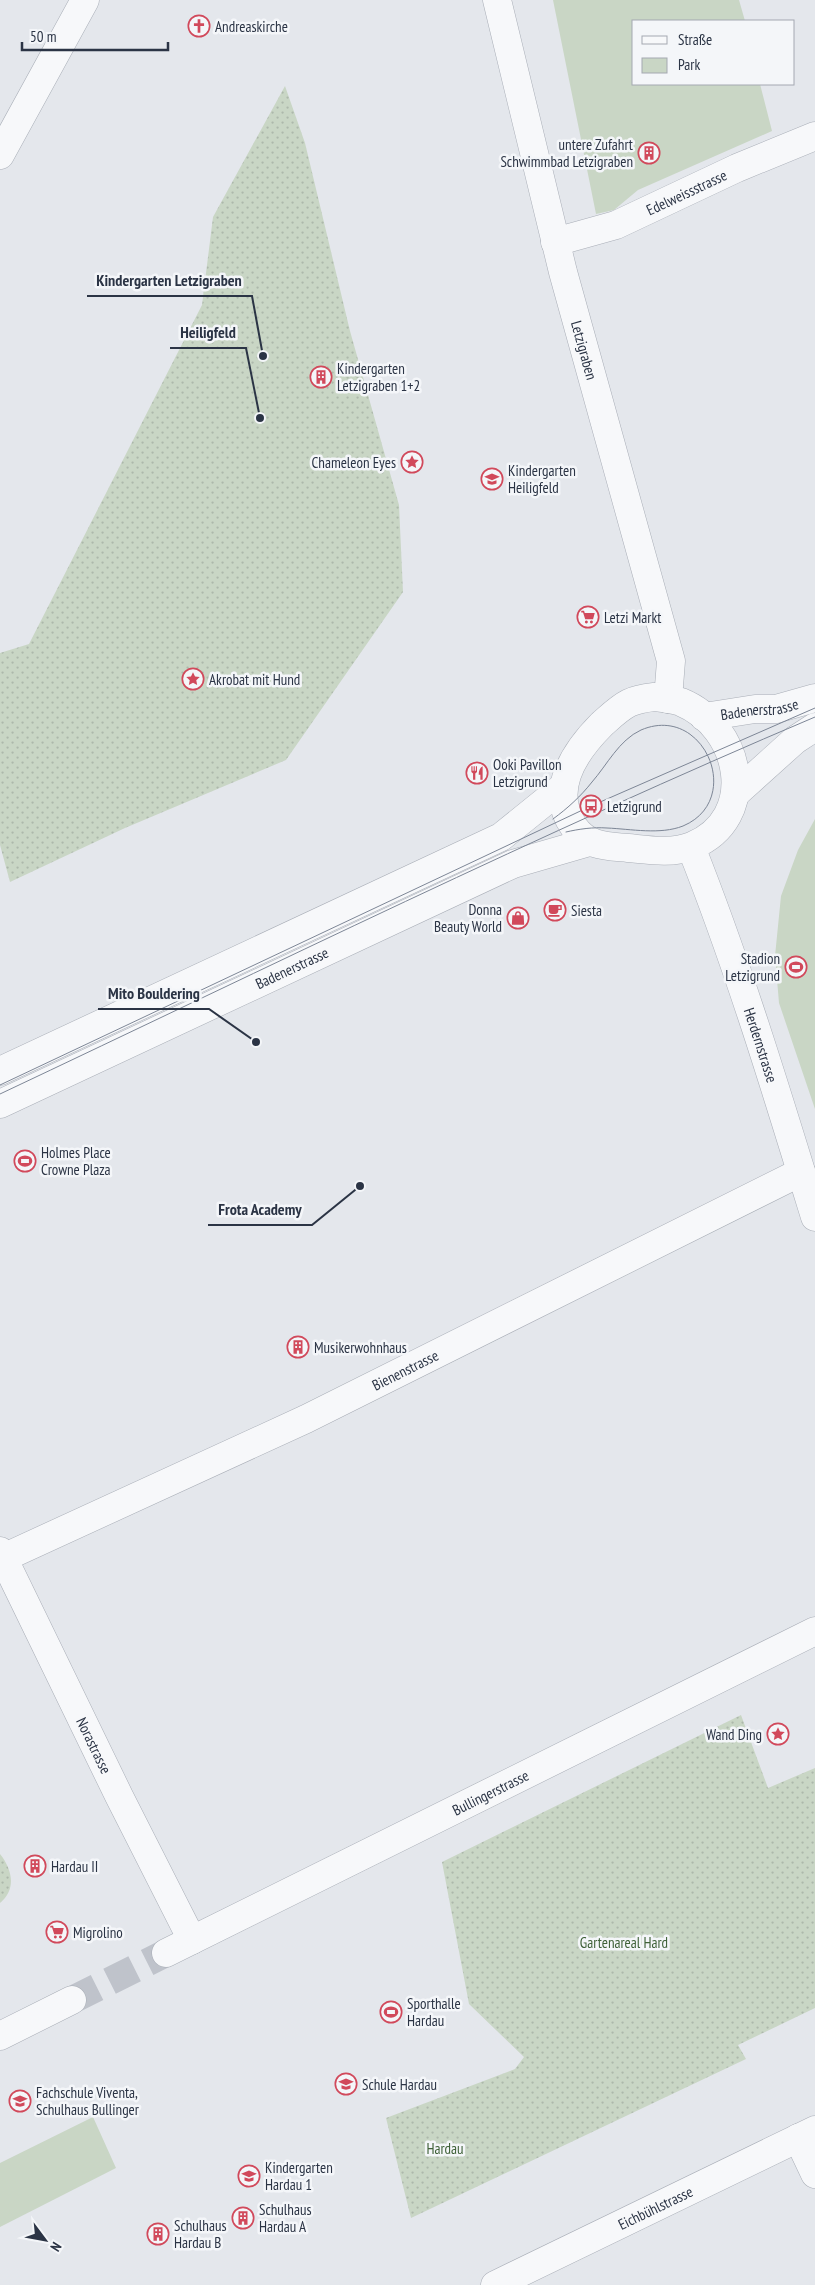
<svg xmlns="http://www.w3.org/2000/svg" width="815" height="2285" font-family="'PT Sans Narrow',sans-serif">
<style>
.green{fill:url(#green-dots)}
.pitch{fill:#c9d6c5}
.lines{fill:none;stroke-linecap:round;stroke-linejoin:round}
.minor-tunnel{stroke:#bfc3cb;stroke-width:28;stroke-dasharray:28 14;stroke-linecap:butt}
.minor-casing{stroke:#a9aeb7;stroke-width:29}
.minor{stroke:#f7f8fa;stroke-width:28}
.tram{stroke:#7d8696;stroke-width:1}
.labels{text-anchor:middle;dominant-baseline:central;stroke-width:5;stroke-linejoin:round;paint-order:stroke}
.poi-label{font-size:15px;fill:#2b3445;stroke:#f4f6f9;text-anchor:start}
.street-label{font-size:15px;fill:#2b3445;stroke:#f4f6f9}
.park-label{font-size:15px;fill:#3f6138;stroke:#f4f6f9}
.leader{fill:none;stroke:#2b3445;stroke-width:2}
.callout-dot{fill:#2b3445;stroke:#f4f6f9;stroke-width:2}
.callout-label{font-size:16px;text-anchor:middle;font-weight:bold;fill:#2b3445;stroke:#f4f6f9;stroke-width:5;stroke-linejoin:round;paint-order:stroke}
</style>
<defs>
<pattern id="green-dots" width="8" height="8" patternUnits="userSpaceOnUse" patternTransform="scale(1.25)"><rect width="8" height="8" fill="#c9d6c5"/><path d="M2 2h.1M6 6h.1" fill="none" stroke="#adb8ab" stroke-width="1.8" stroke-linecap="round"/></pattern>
</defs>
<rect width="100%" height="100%" fill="#e4e7ec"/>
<path class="green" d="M285,86L305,143L350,331L399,505L403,592L286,760L125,828L10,882L0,845V653L29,644L202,305L213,217Z
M741,1715L768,1788L815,1768V2008L738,2045L746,2059L411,2218L386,2118L515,2069L524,2057L469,2004L442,1862Z
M0,1854C12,1869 17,1889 0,1903Z"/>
<path class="pitch" d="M553,0H739L745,21H634V84H760L772,131L638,190L614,210L596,214Z
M815,819V1109L779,1003L775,956L781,896L798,850Z
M93,2117L116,2168L0,2227V2163Z"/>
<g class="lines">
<path class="minor-tunnel" d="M72,2000L166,1953"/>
<g class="minor-casing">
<g id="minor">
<path id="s1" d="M497,0L563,272L671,661L668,699"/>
<path d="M0,155L85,0"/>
<path id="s2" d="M555,242L616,225L737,168L815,136"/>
<path d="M654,697C663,698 673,699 681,702C742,727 760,818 692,846C672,854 649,850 628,848C607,846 588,847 574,827C548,791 575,751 602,724C610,717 619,708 629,703C637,699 645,698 654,697Z"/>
<path id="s3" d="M704,717L755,709H776L815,698"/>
<path d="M735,794L795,740L815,727"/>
<path id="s4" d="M691,847C739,968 777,1093 815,1217"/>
<path d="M0,1071L501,837L563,787"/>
<path id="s5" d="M0,1104L513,864L589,842"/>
<path id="s6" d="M0,1551L119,1796L192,1940"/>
<path id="s7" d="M3,1558L306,1419L801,1172"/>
<path id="s8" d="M166,1953L815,1631"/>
<path d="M0,2036L72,2000"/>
<path d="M798,2138L815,2174"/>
<path id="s9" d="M495,2285L815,2130"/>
</g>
</g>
<use href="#minor" class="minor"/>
<path class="tram" d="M553,819C568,808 581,796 592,782C607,765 619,740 641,730C704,703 745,800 683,826C660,835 631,829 607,828C593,827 579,829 566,832
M0,1085L591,806L815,708
M0,1094C271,966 539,834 815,717"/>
</g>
<defs>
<g id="church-ring" transform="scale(1.125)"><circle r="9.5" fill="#f4f6f9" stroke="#d1495b" stroke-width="1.5"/><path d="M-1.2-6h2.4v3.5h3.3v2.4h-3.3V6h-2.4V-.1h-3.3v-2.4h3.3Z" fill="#d1495b"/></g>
<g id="building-ring" transform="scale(1.125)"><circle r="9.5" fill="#f4f6f9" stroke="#d1495b" stroke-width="1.5"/><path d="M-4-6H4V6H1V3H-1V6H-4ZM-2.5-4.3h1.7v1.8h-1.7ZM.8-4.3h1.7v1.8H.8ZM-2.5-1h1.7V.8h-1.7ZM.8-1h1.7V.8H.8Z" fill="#d1495b"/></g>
<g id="sight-ring" transform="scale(1.125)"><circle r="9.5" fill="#f4f6f9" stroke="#d1495b" stroke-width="1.5"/><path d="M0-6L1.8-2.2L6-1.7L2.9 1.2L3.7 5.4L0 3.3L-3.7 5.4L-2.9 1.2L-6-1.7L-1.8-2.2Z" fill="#d1495b"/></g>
<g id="school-ring" transform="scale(1.125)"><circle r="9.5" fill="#f4f6f9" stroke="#d1495b" stroke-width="1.5"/><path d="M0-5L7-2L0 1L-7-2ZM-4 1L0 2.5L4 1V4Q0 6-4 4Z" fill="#d1495b"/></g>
<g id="supermarket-ring" transform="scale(1.125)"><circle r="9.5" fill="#f4f6f9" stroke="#d1495b" stroke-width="1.5"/><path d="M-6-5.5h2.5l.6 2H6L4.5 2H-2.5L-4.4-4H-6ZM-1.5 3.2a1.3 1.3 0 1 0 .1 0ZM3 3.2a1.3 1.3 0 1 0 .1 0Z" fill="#d1495b"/></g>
<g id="restaurant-ring" transform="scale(1.125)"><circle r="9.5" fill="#f4f6f9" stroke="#d1495b" stroke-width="1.5"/><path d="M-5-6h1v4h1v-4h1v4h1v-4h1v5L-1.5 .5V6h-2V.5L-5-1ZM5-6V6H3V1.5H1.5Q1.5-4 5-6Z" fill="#d1495b"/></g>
<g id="bus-ring" transform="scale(1.125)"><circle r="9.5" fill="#f4f6f9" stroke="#d1495b" stroke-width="1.5"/><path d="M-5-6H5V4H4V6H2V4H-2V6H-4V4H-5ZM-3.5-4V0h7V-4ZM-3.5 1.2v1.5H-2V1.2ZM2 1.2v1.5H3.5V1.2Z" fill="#d1495b"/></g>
<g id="cafe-ring" transform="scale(1.125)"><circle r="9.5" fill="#f4f6f9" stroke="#d1495b" stroke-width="1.5"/><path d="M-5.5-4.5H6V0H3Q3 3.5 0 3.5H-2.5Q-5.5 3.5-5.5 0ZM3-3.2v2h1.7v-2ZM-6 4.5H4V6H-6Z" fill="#d1495b"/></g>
<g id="shop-ring" transform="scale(1.125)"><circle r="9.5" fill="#f4f6f9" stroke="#d1495b" stroke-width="1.5"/><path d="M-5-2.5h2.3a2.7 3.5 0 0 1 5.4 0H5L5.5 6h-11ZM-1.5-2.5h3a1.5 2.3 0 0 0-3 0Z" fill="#d1495b"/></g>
<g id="stadium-ring" transform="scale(1.125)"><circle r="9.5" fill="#f4f6f9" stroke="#d1495b" stroke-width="1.5"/><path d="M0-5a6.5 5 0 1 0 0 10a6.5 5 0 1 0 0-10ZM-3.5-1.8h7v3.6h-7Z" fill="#d1495b"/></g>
</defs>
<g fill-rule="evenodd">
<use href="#church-ring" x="199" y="26"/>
<use href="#building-ring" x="649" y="153"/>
<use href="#building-ring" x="321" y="377"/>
<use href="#sight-ring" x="412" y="462"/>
<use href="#school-ring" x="492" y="479"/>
<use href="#supermarket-ring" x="588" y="617"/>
<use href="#sight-ring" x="193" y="679"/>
<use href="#restaurant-ring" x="477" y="773"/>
<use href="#bus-ring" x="591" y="806"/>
<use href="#cafe-ring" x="555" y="910"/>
<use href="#shop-ring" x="518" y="918"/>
<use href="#stadium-ring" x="796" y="967"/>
<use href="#stadium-ring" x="25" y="1161"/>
<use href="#building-ring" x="298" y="1347"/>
<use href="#sight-ring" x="778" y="1734"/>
<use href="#building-ring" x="35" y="1866"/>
<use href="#supermarket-ring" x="57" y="1932"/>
<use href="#stadium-ring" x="391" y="2012"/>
<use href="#school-ring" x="346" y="2084"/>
<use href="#school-ring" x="20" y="2101"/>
<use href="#school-ring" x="249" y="2176"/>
<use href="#building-ring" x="243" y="2218"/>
<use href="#building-ring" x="158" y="2234"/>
</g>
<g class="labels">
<g class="poi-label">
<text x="215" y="26">Andreaskirche</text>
<text x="633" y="144" text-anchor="end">untere Zufahrt<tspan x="633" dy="17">Schwimmbad Letzigraben</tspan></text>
<text x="337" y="368">Kindergarten<tspan x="337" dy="17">Letzigraben 1+2</tspan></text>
<text x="396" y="462" text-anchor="end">Chameleon Eyes</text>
<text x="508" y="470">Kindergarten<tspan x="508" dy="17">Heiligfeld</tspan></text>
<text x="604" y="617">Letzi Markt</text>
<text x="209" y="679">Akrobat mit Hund</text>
<text x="493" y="764">Ooki Pavillon<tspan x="493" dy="17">Letzigrund</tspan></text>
<text x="607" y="806">Letzigrund</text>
<text x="502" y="909" text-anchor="end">Donna<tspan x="502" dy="17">Beauty World</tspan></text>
<text x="571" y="910">Siesta</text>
<text x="780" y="958" text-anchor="end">Stadion<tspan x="780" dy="17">Letzigrund</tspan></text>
<text x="41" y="1152">Holmes Place<tspan x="41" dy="17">Crowne Plaza</tspan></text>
<text x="314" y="1347">Musikerwohnhaus</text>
<text x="762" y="1734" text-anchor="end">Wand Ding</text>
<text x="51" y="1866">Hardau II</text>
<text x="73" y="1932">Migrolino</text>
<text x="407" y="2003">Sporthalle<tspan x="407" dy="17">Hardau</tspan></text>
<text x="362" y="2084">Schule Hardau</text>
<text x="36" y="2092">Fachschule Viventa,<tspan x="36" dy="17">Schulhaus Bullinger</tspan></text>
<text x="265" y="2167">Kindergarten<tspan x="265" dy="17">Hardau 1</tspan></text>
<text x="259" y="2209">Schulhaus<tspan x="259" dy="17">Hardau A</tspan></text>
<text x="174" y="2225">Schulhaus<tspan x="174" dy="17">Hardau B</tspan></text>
</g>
<g class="street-label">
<text stroke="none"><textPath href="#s2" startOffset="141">Edelweissstrasse</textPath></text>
<text stroke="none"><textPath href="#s1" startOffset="361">Letzigraben</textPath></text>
<text stroke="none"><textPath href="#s3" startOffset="56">Badenerstrasse</textPath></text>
<text stroke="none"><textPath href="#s5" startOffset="322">Badenerstrasse</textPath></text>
<text stroke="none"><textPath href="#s4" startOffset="210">Herdernstrasse</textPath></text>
<text stroke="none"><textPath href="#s7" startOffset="444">Bienenstrasse</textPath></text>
<text stroke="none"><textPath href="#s6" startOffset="216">Norastrasse</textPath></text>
<text stroke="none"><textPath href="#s8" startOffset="362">Bullingerstrasse</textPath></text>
<text stroke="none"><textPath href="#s9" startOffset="178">Eichbühlstrasse</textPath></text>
</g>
<g class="park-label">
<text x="624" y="1942">Gartenareal Hard</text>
<text x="445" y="2148">Hardau</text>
</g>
</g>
<path class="leader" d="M263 356L252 296H87M260 418L246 348H170M256 1042L209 1009H98M360 1186L312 1225H208"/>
<g class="callout-dot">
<circle cx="263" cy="356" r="5"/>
<circle cx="260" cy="418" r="5"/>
<circle cx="256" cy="1042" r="5"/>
<circle cx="360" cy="1186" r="5"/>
</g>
<g class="callout-label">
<text x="169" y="286">Kindergarten Letzigraben</text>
<text x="208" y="338">Heiligfeld</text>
<text x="154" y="999">Mito Bouldering</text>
<text x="260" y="1215">Frota Academy</text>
</g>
<rect x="632" y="20" width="162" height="65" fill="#f4f6f9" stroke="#a4a8b1"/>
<rect x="642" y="36" width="25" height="8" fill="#f7f8fa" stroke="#a4a8b1"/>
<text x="678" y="45" font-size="15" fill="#2b3445">Straße</text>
<rect x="642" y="58" width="25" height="15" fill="#c9d6c5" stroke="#a4a8b1"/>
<text x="678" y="70" font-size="15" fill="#2b3445">Park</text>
<g transform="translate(45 2240) rotate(122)" stroke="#f4f6f9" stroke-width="4" paint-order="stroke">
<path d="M0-4L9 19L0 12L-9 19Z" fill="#2b3445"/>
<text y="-8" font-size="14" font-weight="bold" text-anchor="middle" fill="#2b3445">N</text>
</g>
<path d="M22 42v8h146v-8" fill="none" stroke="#2b3445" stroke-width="2.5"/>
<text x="30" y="42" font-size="15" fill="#2b3445" stroke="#f4f6f9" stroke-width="4" paint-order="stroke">50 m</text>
</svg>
